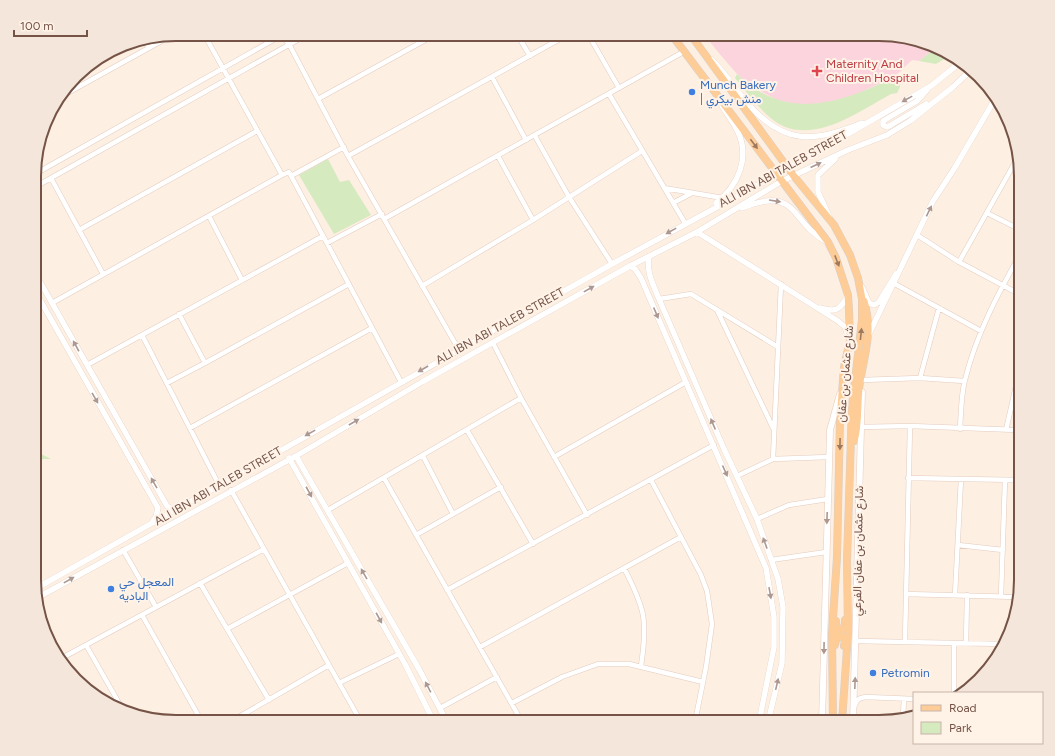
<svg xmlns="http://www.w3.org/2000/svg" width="1055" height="756" font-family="Figtree,Vazirmatn,sans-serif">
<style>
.medical{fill:#fbd4dd}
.green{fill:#d6eac0}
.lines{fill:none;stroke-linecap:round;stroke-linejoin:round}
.minor-casing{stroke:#e3ccc0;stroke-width:5.5}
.tertiary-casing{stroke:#e3ccc0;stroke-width:6}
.secondary-casing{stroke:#e8ccbd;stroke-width:7}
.primary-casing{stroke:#d8cfcb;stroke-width:8}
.minor{stroke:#fff;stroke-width:4.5}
.tertiary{stroke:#fff;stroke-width:5.5}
.secondary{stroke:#fff;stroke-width:6}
.primary{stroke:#fecd97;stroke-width:7}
.oneway{fill:#ac9891}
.oneway2{fill:#9e785f}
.health-dot{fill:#e0444e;stroke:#fff3e8;stroke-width:1.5}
.shop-dot{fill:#3f7fe0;stroke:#fff3e8;stroke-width:1.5}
.labels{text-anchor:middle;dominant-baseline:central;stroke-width:4;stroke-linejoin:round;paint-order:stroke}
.health-label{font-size:12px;fill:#be3a42;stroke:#fff3e8;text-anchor:start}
.shop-label{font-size:12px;fill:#366cbe;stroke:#fff3e8;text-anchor:start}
.street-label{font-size:12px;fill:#755347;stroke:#fff3e8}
.rim{fill:none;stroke:#755347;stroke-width:2}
</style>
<rect width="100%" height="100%" fill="#fdefe1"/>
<path class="medical" d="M707,34H888L937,47L919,61L912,60L894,77L855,95L831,102L814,104H795L777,100L751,86L737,74L718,52L707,38Z"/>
<path class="green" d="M937,47L951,55L936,64L919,61Z
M737,74C786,122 840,104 894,77L900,78V87L897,93L891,94C854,114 804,153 765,113C754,102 744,89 735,78Z
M328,159L340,182L349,180L371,215L334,234L299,175Z
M35,451L51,459H43L35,464Z"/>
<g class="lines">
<g class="minor-casing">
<path id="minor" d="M280,34L289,44L348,156L459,350
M517,34L530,56
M588,34L619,88
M144,40L149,48
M492,77L526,140
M609,94L685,223
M62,96L174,34
M318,99L436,34
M535,136L569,197L612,264
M348,156L569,34
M498,156L533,220
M35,162L40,171
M35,174L282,35
M282,175L289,172L401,382
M291,176L344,147
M51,178L103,274
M35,187L308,34
M664,188L723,198
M673,203L692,193
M987,213L1021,230
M209,216L242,280
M384,219L685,51
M79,230L257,131
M917,235L959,262L1021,295
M327,243L382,214
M959,262L1018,157
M895,284L981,331
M422,286L533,220L642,151
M659,299L691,294L778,347
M52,303L282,175L204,34
M717,310L774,430
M179,314L205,363L349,284
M142,335L219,485
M493,343L521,398L587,515
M87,365L323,236
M920,378L939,308
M862,380L920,378L964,381
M167,383L205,363
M861,427L910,426L1021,430
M190,428L372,328
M960,429C961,413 961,395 965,380C976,335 998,293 1021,253
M467,430L533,544
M1006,430L1021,364
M423,456L453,514
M554,457L686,382
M773,459L781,284
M737,476L773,459L829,457
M384,478L522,722
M908,478L1021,480
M651,480L701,575L707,591L712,624L706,667L695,722
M231,490L361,722
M328,510L521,398
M757,519L789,505L828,499
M416,535L501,487
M958,545L1003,550
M123,550L156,607
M771,560L826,552
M624,568C645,609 648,620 641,666
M200,583L269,700
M447,590L714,445
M906,594L1019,597
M955,595L961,479
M1001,596L1005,480
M142,615L202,722
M227,629L348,563
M856,641L1004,644
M905,641L910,426
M966,643L967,595
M86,645L123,710
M480,647L681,537
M999,654V644
M60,659L264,549
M339,683L399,654
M954,693V643
M512,703L562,677L598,664H629L703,682
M855,705C857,699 859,698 866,697L914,699
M440,708L497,677
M903,716L904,699
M230,722L329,665"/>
</g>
<g class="tertiary-casing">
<path id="tertiary" d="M712,60C726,74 736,90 749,105C785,146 816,142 862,123
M926,104L891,125L887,127L883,125V121L917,101L927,90
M716,203C738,186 751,157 737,130C733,122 727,114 722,106
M742,208C799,185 789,222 827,242
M829,216L818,192V175L835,159
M697,232L838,321L845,327L848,336
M649,256C646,272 653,284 659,299L724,449L757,519L778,579L783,607L782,663L768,722
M630,266L635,269L641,278L766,568L774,617V647L759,722
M35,273L167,506L172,509L177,508
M862,287L869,303L874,305L879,302L896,274
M35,291L158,508L156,517L153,521
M820,308C837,313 840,309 848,296
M869,334L933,201L954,169L995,99
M296,456L419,669L447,722
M289,458L405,664L434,722
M35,589L612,264L789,168L931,86L962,61
M35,599L296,456L422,382L630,266L697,232L782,181L848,150L887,135L910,121L953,87L971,70"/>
</g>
<g class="secondary-casing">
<path id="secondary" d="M822,722L830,430L840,394
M853,722L862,392"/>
</g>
<g class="primary-casing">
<path id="primary" d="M671,34L828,242L836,258L848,295L849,310L850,340L844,367L840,420L837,557L832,633L833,722
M690,34L793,175L834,225L850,255L858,278L862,299V320L852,406L847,560L848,633L842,722
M854,441C859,424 857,406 859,389C863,357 874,334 864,301
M836,621L837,630L840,631L845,626V620
M835,645L837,636L839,635L845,640L844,646"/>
</g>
<use href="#minor" class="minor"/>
<use href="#tertiary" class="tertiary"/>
<use href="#secondary" class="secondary"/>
<use href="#primary" class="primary"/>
</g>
<defs><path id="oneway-solid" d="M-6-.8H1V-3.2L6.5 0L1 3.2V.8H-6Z"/></defs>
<g class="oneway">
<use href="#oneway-solid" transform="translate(907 99) rotate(151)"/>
<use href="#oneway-solid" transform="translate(816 165) rotate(-25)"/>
<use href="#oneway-solid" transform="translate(775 201) rotate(9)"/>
<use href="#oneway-solid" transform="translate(929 211) rotate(-64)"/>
<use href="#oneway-solid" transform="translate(671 231) rotate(151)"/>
<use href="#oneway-solid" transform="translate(589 289) rotate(-29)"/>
<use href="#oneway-solid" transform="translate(656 313) rotate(67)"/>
<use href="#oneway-solid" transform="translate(76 346) rotate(-119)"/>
<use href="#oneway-solid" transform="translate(423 369) rotate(150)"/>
<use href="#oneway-solid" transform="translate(95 398) rotate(60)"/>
<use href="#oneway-solid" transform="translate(354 422) rotate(-30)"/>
<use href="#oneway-solid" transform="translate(713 424) rotate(-113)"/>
<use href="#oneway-solid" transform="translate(310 433) rotate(151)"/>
<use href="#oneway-solid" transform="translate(725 471) rotate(66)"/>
<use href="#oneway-solid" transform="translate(154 483) rotate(-120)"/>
<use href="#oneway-solid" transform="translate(309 492) rotate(61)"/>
<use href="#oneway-solid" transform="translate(827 518) rotate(92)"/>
<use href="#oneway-solid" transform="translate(765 543) rotate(-110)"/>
<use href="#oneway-solid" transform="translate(364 574) rotate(-120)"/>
<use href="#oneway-solid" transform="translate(69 580) rotate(-29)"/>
<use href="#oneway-solid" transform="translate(770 593) rotate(80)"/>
<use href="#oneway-solid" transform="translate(379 618) rotate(61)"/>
<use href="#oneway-solid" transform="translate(824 648) rotate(91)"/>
<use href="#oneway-solid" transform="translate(855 683) rotate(-88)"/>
<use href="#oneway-solid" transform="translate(777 684) rotate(-77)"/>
<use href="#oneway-solid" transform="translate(428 687) rotate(-118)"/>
</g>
<g class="oneway2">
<use href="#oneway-solid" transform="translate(754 144) rotate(53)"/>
<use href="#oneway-solid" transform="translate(837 261) rotate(69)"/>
<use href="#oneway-solid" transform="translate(861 334) rotate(-84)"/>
<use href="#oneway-solid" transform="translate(840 444) rotate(91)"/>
</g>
<path class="health-dot" d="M815 65h4v4h4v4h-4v4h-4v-4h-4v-4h4z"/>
<g class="shop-dot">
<circle cx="692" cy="92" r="4"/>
<circle cx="111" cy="589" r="4"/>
<circle cx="873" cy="673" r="4"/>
</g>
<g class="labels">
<g class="health-label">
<text x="826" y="64">Maternity And<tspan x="826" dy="14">Children Hospital</tspan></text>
</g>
<g class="shop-label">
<text x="700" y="85">Munch Bakery<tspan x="700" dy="14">| منش بيكري</tspan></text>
<text x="119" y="582">المعجل حي<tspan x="119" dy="14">الباديه</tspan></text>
<text x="881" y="673">Petromin</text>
</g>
<g class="street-label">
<text transform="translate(783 169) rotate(-29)">ALI IBN ABI TALEB STREET</text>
<text transform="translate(500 326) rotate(-29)">ALI IBN ABI TALEB STREET</text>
<text transform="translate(845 374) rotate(-85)">شارع عثمان بن عفان</text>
<text transform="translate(218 486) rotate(-30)">ALI IBN ABI TALEB STREET</text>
<text transform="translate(858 551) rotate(-89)">شارع عثمان بن عفان الفرعي</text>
</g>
</g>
<path d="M0 0H1055V756H0ZM176 41H879A135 135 0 0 1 1014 176V580A135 135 0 0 1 879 715H176A135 135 0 0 1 41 580V176A135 135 0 0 1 176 41Z" fill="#f4e6db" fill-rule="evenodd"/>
<path class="rim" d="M176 41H879A135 135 0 0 1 1014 176V580A135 135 0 0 1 879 715H176A135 135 0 0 1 41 580V176A135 135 0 0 1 176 41Z"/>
<rect x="913" y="692" width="130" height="52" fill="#fff3e8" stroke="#c8b3a8"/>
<rect x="921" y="705" width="20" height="6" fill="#fecd97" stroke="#c8b3a8"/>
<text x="949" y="712" font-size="12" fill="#755347">Road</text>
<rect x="921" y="722" width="20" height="12" fill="#d6eac0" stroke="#c8b3a8"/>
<text x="949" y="732" font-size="12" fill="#755347">Park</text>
<path d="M14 30v6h73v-6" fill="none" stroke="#755347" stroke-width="2"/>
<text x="20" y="30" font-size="12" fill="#755347" stroke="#fff3e8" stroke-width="3" paint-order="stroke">100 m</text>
</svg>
